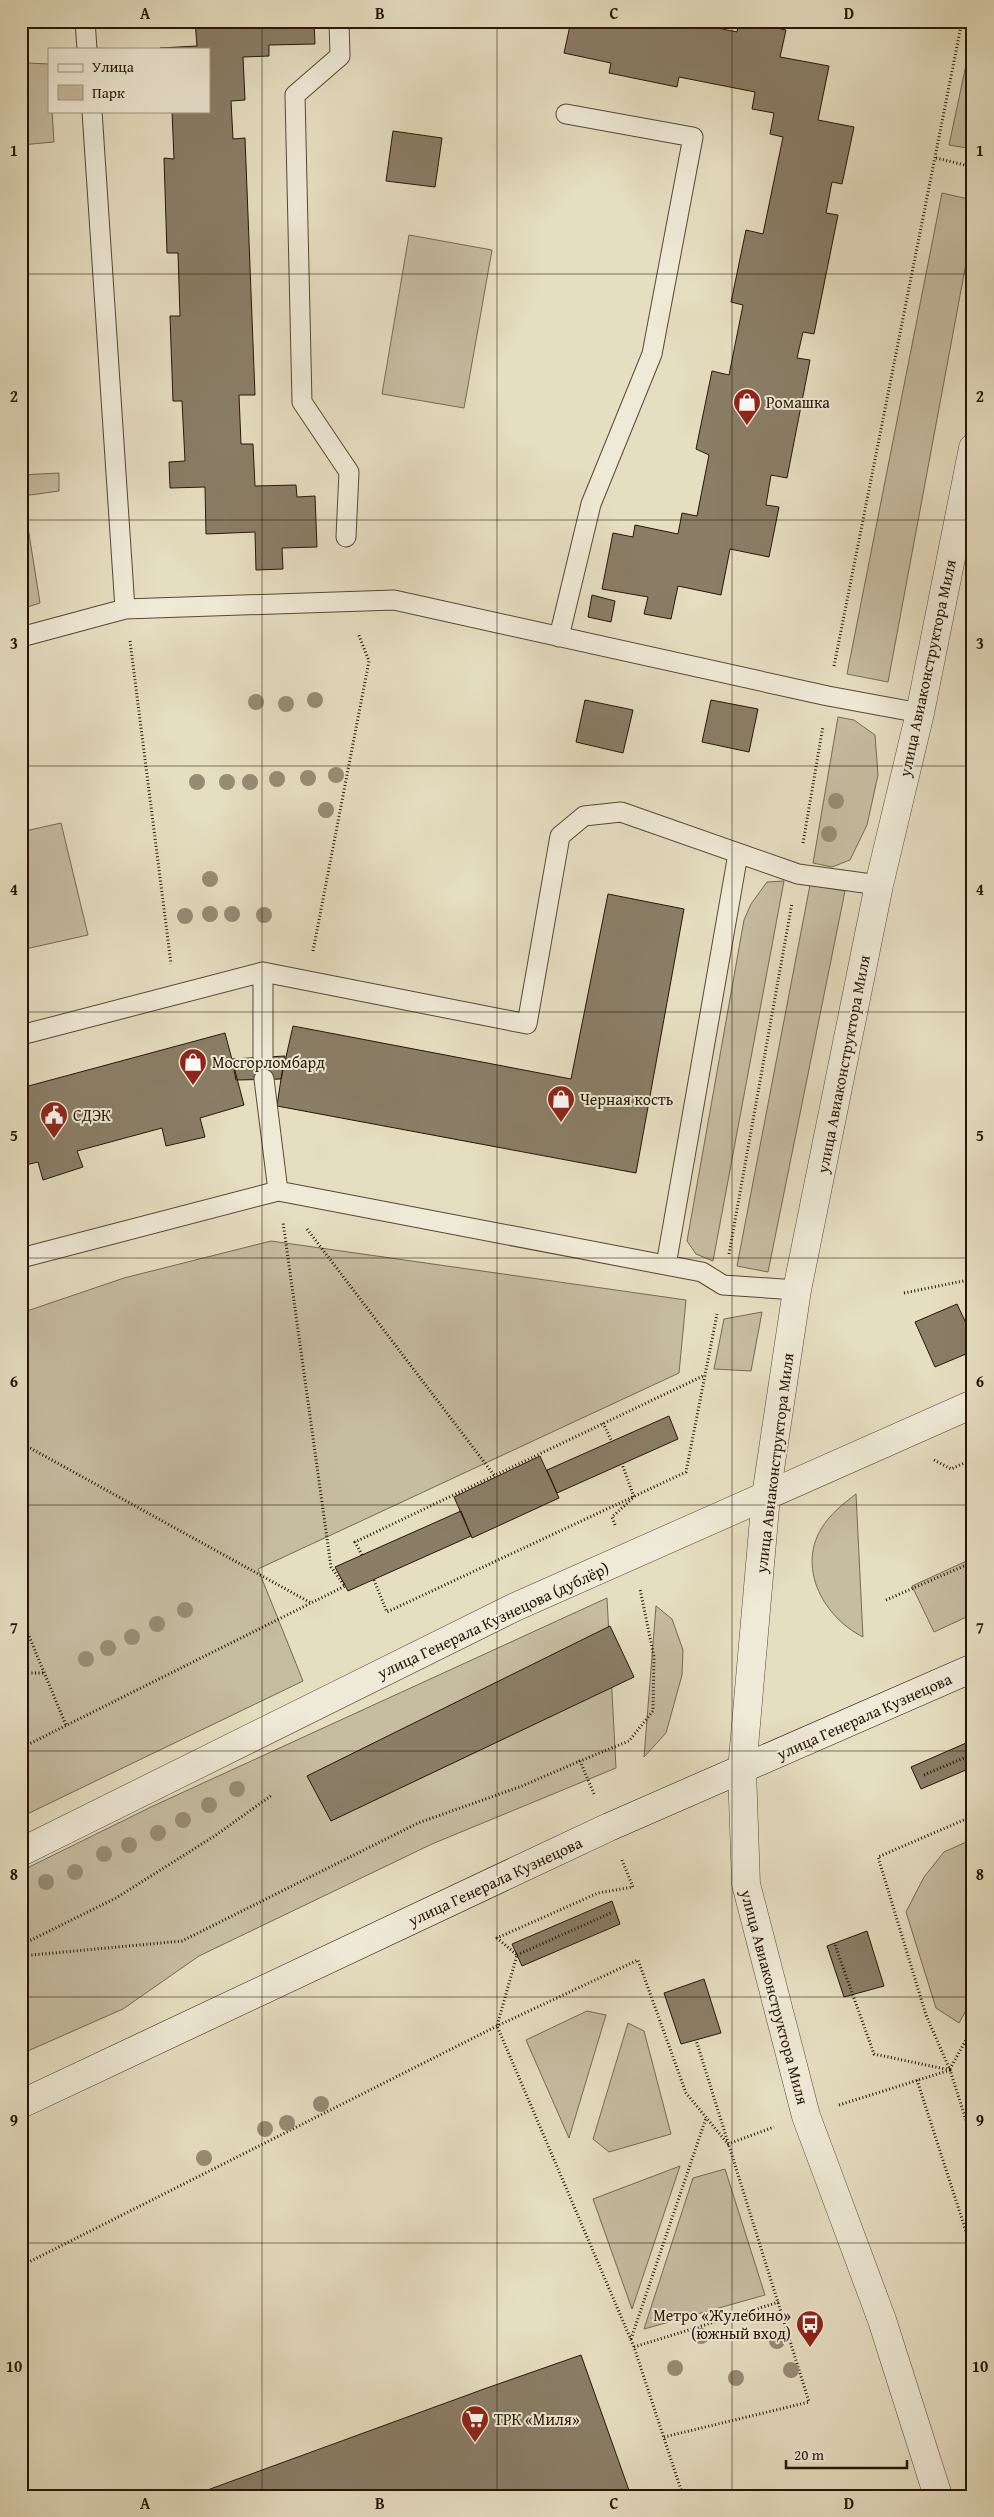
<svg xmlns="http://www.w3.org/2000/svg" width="994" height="2517" font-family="'Gentium Book Plus',serif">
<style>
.green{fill:#c6bca1;stroke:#766954}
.building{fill:#8a7e67;stroke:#271606}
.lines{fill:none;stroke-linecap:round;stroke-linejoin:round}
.service-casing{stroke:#574835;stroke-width:21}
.minor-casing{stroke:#574835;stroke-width:29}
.tertiary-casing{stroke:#574835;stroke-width:29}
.secondary-casing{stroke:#271606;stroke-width:29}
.path{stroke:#271606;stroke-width:3;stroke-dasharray:1 2.5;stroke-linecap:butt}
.service{stroke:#efead7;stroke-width:19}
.minor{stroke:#efead7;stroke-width:28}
.tertiary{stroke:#efead7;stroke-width:28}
.secondary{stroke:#efead7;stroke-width:28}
.tree{fill:#978c73}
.grid{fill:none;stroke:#271606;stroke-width:1;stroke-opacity:0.55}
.labels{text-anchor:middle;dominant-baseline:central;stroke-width:4;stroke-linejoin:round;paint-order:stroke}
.poi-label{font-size:16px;fill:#271606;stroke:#efead7;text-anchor:start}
.street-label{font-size:16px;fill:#271606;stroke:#efead7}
.neatline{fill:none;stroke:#271606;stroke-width:2}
.grid-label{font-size:16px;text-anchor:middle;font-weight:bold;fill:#271606}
</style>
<rect width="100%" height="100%" fill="#e6dec1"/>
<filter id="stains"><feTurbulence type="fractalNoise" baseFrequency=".004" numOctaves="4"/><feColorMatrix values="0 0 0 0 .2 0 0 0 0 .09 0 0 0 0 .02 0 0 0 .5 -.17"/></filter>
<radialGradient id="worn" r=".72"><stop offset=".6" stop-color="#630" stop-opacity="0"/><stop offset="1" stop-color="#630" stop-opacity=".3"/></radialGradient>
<path class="green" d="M21,21H25L27,63L49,64V111H52L54,142L21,145Z
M973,32V149L949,145Z
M21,158L28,264L21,266Z
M942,193L973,200V226L888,682L847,674Z
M409,235L492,250L464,408L382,394Z
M59,473V491L23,496L40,603L21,609V475Z
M838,717L854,720L875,735L878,775L867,825L850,860L832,867L813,863Z
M61,823L88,935L21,950V832Z
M784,881L713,1261L696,1254L687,1241L744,920L751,904L767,882Z
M810,885L845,891L768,1272L737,1266Z
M271,1241L686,1300L679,1373L258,1569L303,1681L21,1817V1313L124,1278Z
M762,1312L751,1371L714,1369L724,1319Z
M856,1494L863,1637C825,1618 797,1570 821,1529C830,1514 843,1504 856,1494Z
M973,1558V1614L934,1632L912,1586Z
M607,1598L616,1768L432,1844L199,1956L123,2009L21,2054V1871L153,1806Z
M656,1606L672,1619L683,1650L682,1675L666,1733L644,1757Z
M973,1839V1998L959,2023L936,2008L906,1912L924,1877L944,1852Z
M587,2011L606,2015L569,2138L526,2040Z
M628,2023L644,2031L671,2134L609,2152L593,2139Z
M680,2166L632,2309L593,2199Z
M725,2169L765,2295L644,2329L693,2178Z"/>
<path class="building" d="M195,21H314L315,44L269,45V56L243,57L245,100L231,101L233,139L245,138L255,395H239L241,444H253L255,486L296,485L297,497L315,496L317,547L282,548L283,569L256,570L255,532L206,534L205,487L170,488L169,462L185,461L182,401H173L170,316H180L178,253H167L164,158L174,159L172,111H209V49L160,48L197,46Z
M571,21H694V23L737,32L739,21H745L786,30L780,57L829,66L818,120L854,127L842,184L832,182L826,213L838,215L814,334L803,332L797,358L810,360L787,478L771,475L766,505L779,507L769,557L730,549L721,595L678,586L671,619L644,614L648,597L602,589L613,533L633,537L635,525L678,534L682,513L697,516L709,455L696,449L712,371L729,375L743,305L731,302L746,230L763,234L783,137L770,134L774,113L752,109L755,92L679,77L677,87L609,73L611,63L564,53Z
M393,131L442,138L435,187L386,181Z
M592,595L615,601L611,622L588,617Z
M585,700L633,710L623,753L576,742Z
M711,700L758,709L749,752L702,742Z
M608,894L684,909L636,1173L277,1106L281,1079L293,1026L571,1079Z
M225,1033L244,1105L200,1118L205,1137L166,1146L162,1128L77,1151L83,1167L43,1180L38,1162L21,1166V1088Z
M285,1056L281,1079L236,1080L232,1059Z
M957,1304L973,1338V1351L935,1367L915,1322Z
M669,1416L678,1439L557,1493L547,1470Z
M540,1456L559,1498L472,1538L454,1497Z
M461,1511L471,1536L348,1591L335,1567Z
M610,1626L634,1677L331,1821L307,1776Z
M973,1740V1767L921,1789L911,1767Z
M612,1901L620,1924L522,1966L512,1944Z
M867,1931L884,1986L844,1997L827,1946Z
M704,1979L721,2033L681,2044L664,1993Z
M581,2355L631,2496H191L484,2389Z"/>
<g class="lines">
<g class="service-casing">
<path id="service" d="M85,21L87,49
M339,21L340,56L295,95L302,402L349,472L346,537
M92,111L125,609
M21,637L125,609L394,600L828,696L920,713
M559,637L591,504L652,354L693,137L566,114
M263,972V1057
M21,1035L263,972L527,1024L560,836L584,816L621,812L798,874L879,885
M264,1079L278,1191
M21,1258L278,1191L702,1272L723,1285L797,1290
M666,1265L738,854"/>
</g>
<g class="minor-casing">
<path id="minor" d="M21,1852L515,1607L973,1404"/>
</g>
<g class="tertiary-casing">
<path id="tertiary" d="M938,2496L882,2320L806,2116L746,1884L742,1770L766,1496L797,1290L879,885L920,713L973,448"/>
</g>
<g class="secondary-casing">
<path id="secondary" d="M21,2104L609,1827L973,1668"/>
</g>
<path class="path" d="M936,158L973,167
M130,641L171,964
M834,666L962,21
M803,843L823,726
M313,951L369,661L358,633
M307,1229L494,1475
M729,1254L792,903
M904,1293L973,1279
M966,1325L973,1322
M603,1423L612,1442
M21,1443L311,1603
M934,1460L951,1469L973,1459
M615,1525L612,1517L634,1497L622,1464
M362,1555L355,1542L705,1375
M374,1580L387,1612L686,1472L717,1314
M886,1600L973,1562
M21,1617L66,1725
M21,1673H44
M21,1748L345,1586L331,1567L283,1222
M924,1775L973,1754
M594,1794L580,1761L629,1741L653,1711L654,1657L640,1589
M622,1860L633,1887L598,1893L497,1938L517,1955L497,2026L634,2347L683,2496
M21,1945L116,1898L216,1835L272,1795
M835,1945L874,2054L950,2070L973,2142
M517,1955L613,1912
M21,1956L182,1941L418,1823L522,1786L580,1761
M950,2069L973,2027
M917,2080L973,2253
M839,2105L950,2070L926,2015L878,1857L973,1816
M21,2266L497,2026L638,1960L686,2093L728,2144L774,2127
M631,2339L706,2118
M634,2347L779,2302
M664,2437L809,2402L696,2040"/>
<use href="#service" class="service"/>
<use href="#minor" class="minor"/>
<use href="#tertiary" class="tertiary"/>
<use href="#secondary" class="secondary"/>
</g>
<g class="tree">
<circle cx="315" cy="700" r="8"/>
<circle cx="256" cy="702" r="8"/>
<circle cx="286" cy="704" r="8"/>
<circle cx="336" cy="775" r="8"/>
<circle cx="308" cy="778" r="8"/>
<circle cx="277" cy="779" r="8"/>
<circle cx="197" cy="782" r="8"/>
<circle cx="227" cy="782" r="8"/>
<circle cx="250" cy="782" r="8"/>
<circle cx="836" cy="801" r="8"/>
<circle cx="326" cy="810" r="8"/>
<circle cx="829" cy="834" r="8"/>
<circle cx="210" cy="879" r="8"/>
<circle cx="210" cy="914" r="8"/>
<circle cx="232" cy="914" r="8"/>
<circle cx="264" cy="915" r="8"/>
<circle cx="185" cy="916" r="8"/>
<circle cx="185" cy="1610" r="8"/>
<circle cx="157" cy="1624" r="8"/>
<circle cx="132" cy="1637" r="8"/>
<circle cx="108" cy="1648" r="8"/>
<circle cx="86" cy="1659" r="8"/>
<circle cx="237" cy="1789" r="8"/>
<circle cx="209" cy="1805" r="8"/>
<circle cx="183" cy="1820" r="8"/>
<circle cx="158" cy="1833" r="8"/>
<circle cx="129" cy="1845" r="8"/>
<circle cx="104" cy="1854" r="8"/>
<circle cx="75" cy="1872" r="8"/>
<circle cx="46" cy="1882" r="8"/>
<circle cx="321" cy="2104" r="8"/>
<circle cx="287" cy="2123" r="8"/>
<circle cx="265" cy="2129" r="8"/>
<circle cx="204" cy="2158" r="8"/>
<circle cx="701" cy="2336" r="8"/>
<circle cx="777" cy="2341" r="8"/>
<circle cx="675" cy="2368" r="8"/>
<circle cx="791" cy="2370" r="8"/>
<circle cx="736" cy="2378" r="8"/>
</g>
<path class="grid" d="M262,21V2496M497,21V2496M732,21V2496M21,274H973M21,520H973M21,766H973M21,1012H973M21,1258H973M21,1505H973M21,1751H973M21,1997H973M21,2243H973"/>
<defs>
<g id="shop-pin" transform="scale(1.4375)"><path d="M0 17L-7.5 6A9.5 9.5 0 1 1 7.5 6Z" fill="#8f2418" stroke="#efead7"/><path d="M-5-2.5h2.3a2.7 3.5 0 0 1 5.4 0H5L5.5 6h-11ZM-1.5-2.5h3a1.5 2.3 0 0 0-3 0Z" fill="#fff"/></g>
<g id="civic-pin" transform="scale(1.4375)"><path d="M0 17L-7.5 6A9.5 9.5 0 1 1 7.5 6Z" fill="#8f2418" stroke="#efead7"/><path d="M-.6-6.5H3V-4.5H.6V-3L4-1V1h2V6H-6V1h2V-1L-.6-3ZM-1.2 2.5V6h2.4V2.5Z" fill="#fff"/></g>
<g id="bus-pin" transform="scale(1.4375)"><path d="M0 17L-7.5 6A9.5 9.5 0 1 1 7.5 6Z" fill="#8f2418" stroke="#efead7"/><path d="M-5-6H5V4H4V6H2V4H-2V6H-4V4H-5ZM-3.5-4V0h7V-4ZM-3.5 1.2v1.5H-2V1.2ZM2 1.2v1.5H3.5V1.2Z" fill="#fff"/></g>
<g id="supermarket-pin" transform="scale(1.4375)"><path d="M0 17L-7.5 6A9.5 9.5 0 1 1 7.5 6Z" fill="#8f2418" stroke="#efead7"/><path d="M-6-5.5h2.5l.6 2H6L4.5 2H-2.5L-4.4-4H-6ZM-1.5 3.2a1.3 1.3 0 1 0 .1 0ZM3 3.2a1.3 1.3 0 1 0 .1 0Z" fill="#fff"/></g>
</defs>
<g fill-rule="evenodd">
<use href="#shop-pin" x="747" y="402"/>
<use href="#shop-pin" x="193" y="1062"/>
<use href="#shop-pin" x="561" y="1099"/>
<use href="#civic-pin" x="54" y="1115"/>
<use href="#bus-pin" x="810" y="2324"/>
<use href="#supermarket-pin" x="475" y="2419"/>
</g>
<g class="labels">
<g class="poi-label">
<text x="766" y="402">Ромашка</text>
<text x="212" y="1062">Мосгорломбард</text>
<text x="580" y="1099">Черная кость</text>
<text x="73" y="1115">СДЭК</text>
<text x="791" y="2315" text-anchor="end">Метро «Жулебино»<tspan x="791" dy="18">(южный вход)</tspan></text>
<text x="494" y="2419">ТРК «Миля»</text>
</g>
<g class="street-label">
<text transform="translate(927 668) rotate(-78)">улица Авиаконструктора Миля</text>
<text transform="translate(843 1064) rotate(-79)">улица Авиаконструктора Миля</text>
<text transform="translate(774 1463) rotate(-83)">улица Авиаконструктора Миля</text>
<text transform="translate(493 1620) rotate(-25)">улица Генерала Кузнецова (дублёр)</text>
<text transform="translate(864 1716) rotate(-24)">улица Генерала Кузнецова</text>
<text transform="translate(495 1881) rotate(-25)">улица Генерала Кузнецова</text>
<text transform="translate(775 1997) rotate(75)">улица Авиаконструктора Миля</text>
</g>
</g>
<rect width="994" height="2517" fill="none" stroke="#e6dec1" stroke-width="55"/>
<rect x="48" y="48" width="162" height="65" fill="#efead7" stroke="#9f9583"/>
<rect x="58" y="64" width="25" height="8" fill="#efead7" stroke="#9f9583"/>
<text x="92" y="72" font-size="15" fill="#271606">Улица</text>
<rect x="58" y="85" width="25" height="15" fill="#c6bca1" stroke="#9f9583"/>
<text x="92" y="98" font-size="15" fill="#271606">Парк</text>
<path d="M786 2460v8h121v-8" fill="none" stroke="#271606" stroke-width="2.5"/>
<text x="794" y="2460" font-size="15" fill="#271606" stroke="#efead7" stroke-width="4" paint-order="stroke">20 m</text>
<rect x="28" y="28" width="938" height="2462" class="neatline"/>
<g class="grid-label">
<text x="145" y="19">A</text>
<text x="380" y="19">B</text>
<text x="614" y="19">C</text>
<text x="849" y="19">D</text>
<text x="14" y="156">1</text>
<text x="980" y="156">1</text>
<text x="14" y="402">2</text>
<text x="980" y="402">2</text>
<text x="14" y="649">3</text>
<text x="980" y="649">3</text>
<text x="14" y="895">4</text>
<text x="980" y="895">4</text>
<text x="14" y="1141">5</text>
<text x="980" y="1141">5</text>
<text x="14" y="1387">6</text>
<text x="980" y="1387">6</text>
<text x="14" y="1633">7</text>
<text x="980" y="1633">7</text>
<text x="14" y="1880">8</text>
<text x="980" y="1880">8</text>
<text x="14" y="2126">9</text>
<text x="980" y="2126">9</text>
<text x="14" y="2372">10</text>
<text x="980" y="2372">10</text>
<text x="145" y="2509">A</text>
<text x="380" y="2509">B</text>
<text x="614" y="2509">C</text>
<text x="849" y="2509">D</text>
</g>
<rect width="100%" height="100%" filter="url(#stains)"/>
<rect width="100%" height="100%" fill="url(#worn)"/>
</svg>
